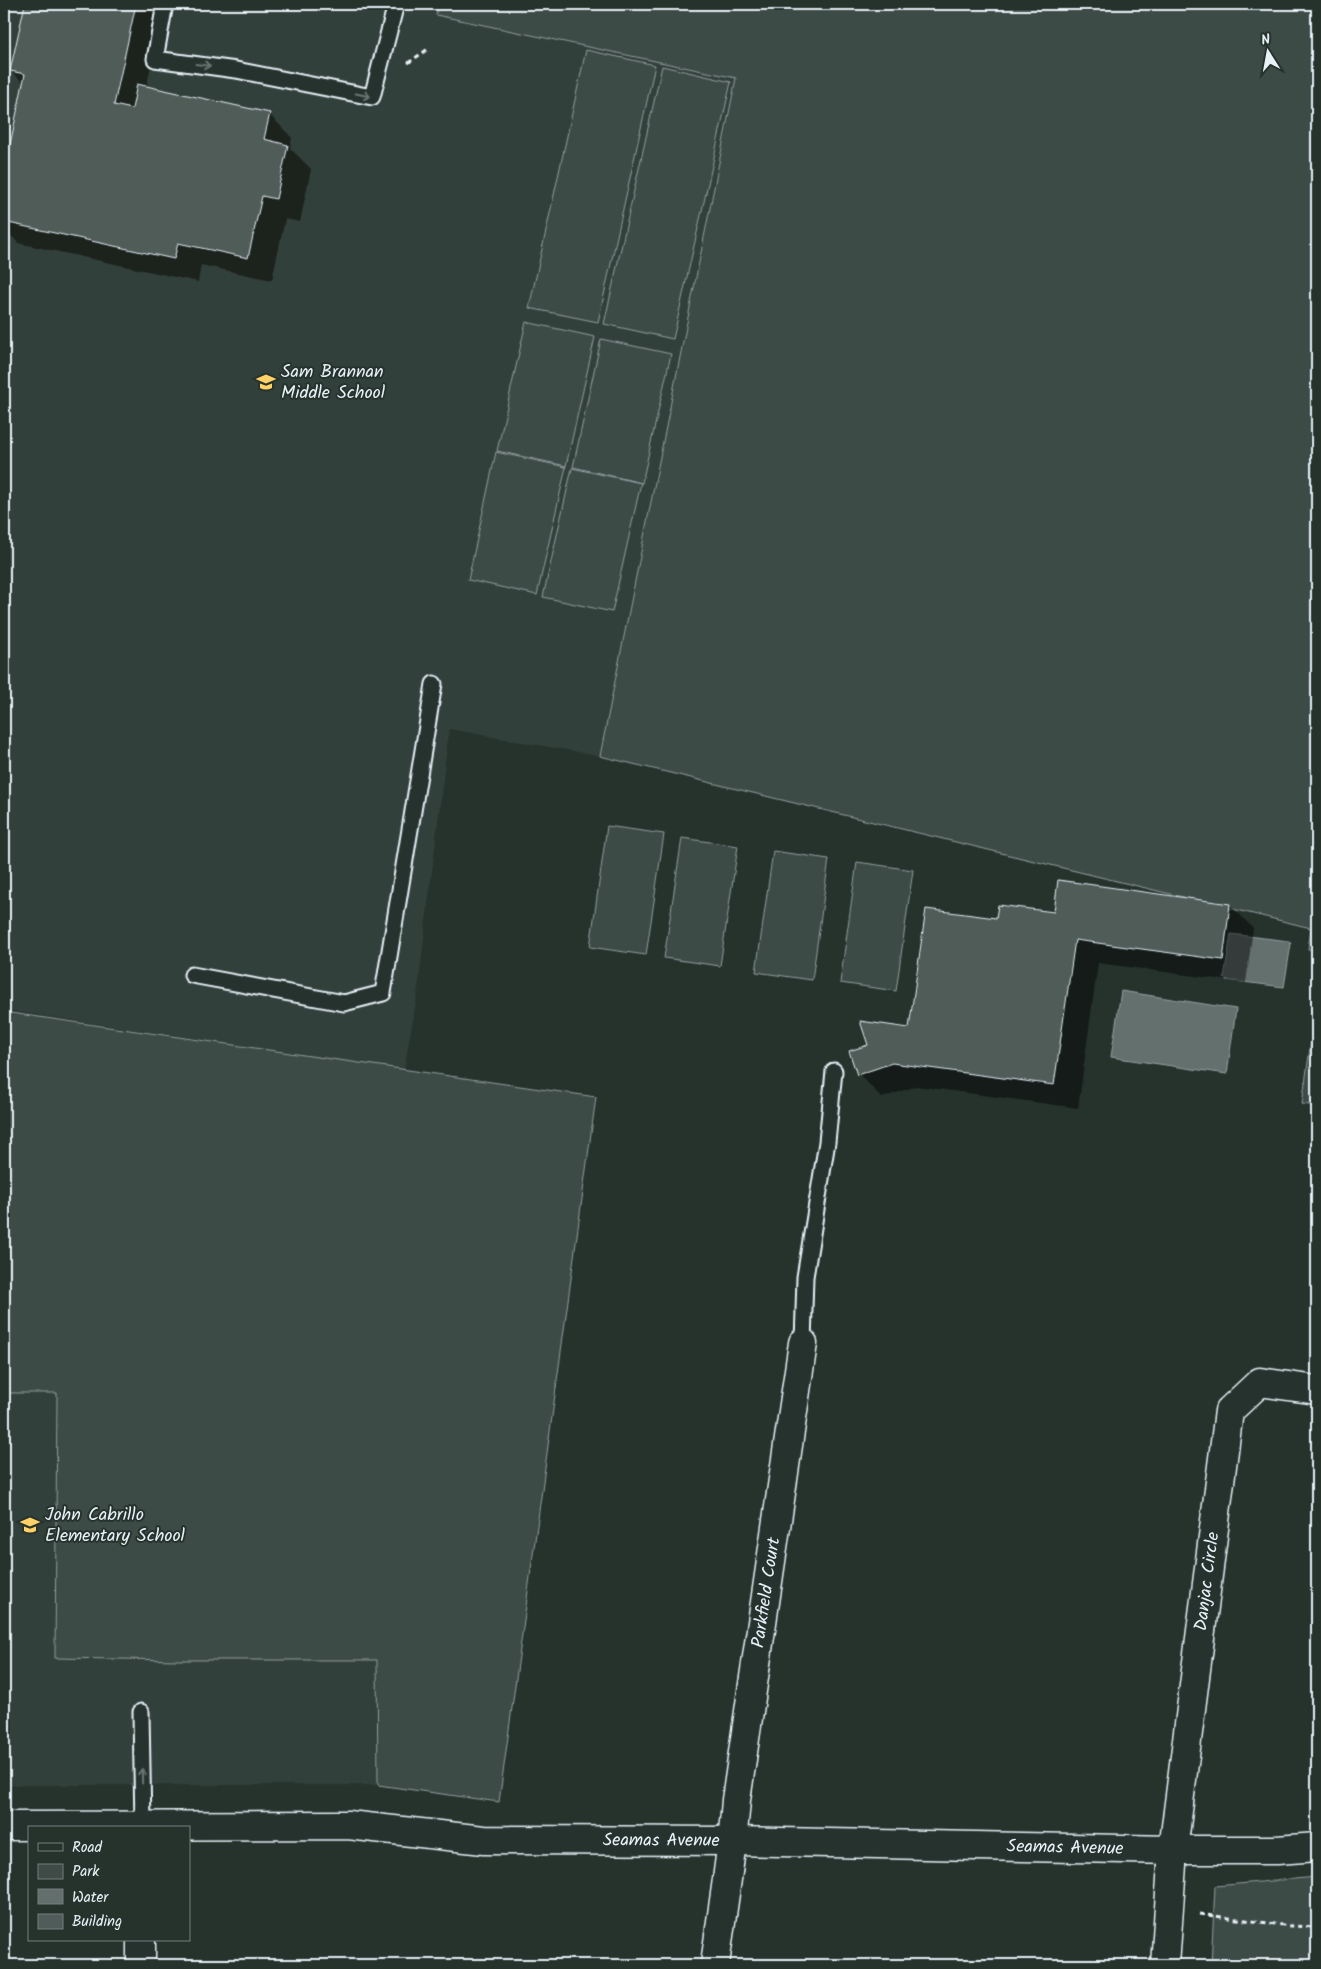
<svg xmlns="http://www.w3.org/2000/svg" width="1321" height="1969" font-family="Kalam,sans-serif">
<style>
.built{fill:#333f3a}
.green{fill:#3e4b47;stroke:#939ea0}
.water{fill:#636f6d;stroke:#98a3a5}
.shadow{fill:#0007}
.building{fill:#505c59;stroke:#e8f1f8}
.lines{fill:none;stroke-linecap:round;stroke-linejoin:round}
.lane-casing{stroke:#e8f1f8;stroke-width:19}
.street-casing{stroke:#e8f1f8;stroke-width:31}
.secondary-casing{stroke:#e8f1f8;stroke-width:31}
.path{stroke:#e8f1f8;stroke-width:3;stroke-dasharray:5 4;stroke-linecap:butt}
.lane{stroke:#26332d;stroke-width:15}
.street{stroke:#26332d;stroke-width:28}
.secondary{stroke:#26332d;stroke-width:28}
.oneway{stroke:#6a7674}
.labels{text-anchor:middle;dominant-baseline:central;stroke-width:4;stroke-linejoin:round;paint-order:stroke}
.poi-label{font-size:18px;fill:#e8f1f8;stroke:#26332d;text-anchor:start}
.street-label{font-size:18px;fill:#e8f1f8;stroke:#26332d}
</style>
<rect width="100%" height="100%" fill="#26332d"/>
<filter id="ink" filterUnits="userSpaceOnUse"><feTurbulence type="fractalNoise" baseFrequency=".02" numOctaves="2"/><feDisplacementMap in="SourceGraphic" scale="10" xChannelSelector="R" yChannelSelector="G"/><feConvolveMatrix kernelMatrix="1 2 1 2 8 2 1 2 1" color-interpolation-filters="sRGB"/></filter>
<g filter="url(#ink)">
<path class="built" d="M4,4H439L436,15L736,78L600,756L449,729L417,997L404,1070L4,1010Z
M4,1393H57L55,1658L180,1660H377L378,1785H4Z"/>
<path class="green" d="M439,4H1317V950L1308,949L1311,928L600,756L736,78L436,15Z
M586,50L655,65L598,322L529,308Z
M662,66L731,82L673,339L604,324Z
M526,322L595,337L566,466L497,451Z
M601,339L671,354L642,483L573,467Z
M496,452L566,467L537,595L468,580Z
M572,468L641,483L612,612L543,597Z
M607,826L664,834L646,955L590,947Z
M682,838L738,846L720,966L664,958Z
M773,851L829,859L812,980L756,972Z
M857,862L913,870L896,991L840,983Z
M1317,999V1106L1302,1104Z
M4,1012L596,1097L499,1802L378,1785L377,1660H180L55,1658L57,1393H4Z
M1317,1877V1965H1211L1215,1886Z"/>
<path class="water" d="M1231,934L1289,941L1291,944L1284,987L1226,980L1224,978Z
M1121,991L1236,1009L1227,1074L1111,1057Z"/>
<path class="shadow" d="M26,4H165L146,88L269,114L292,138L290,148L311,169L300,222L285,219L272,280L201,265L198,282L18,243L4,228V179L25,84L11,71Z
M1060,882L1230,905L1253,928L1246,983L1098,963L1078,1108L916,1086L882,1098L859,1074L910,1029L997,920L1055,914Z"/>
<path class="building" d="M25,4H136L114,105L132,109L137,84L270,113L264,139L288,145L276,199L262,196L248,258L178,243L174,259L4,222V173L25,74L10,71Z
M1058,880L1230,904L1223,960L1075,940L1054,1085L892,1063L857,1075L849,1051L868,1045L860,1021L909,1028L926,909L996,918L998,905L1054,912Z"/>
<g class="lines">
<g class="lane-casing">
<path id="lane" d="M165,4L155,59L236,70L372,97L396,4
M192,975L344,1003L383,993L434,684
M803,1343L805,1277L827,1142L834,1071
M141,1712L143,1825"/>
</g>
<g class="street-casing">
<g id="street">
<path d="M141,1965V1940"/>
<path id="s1" d="M715,1965C722,1910 732,1855 736,1800L803,1343"/>
<path id="s2" d="M1165,1965L1173,1850L1229,1411L1260,1382L1317,1390"/>
</g>
</g>
<g class="secondary-casing">
<g id="secondary">
<path id="s3" d="M4,1826L348,1825L484,1840L733,1841L1173,1850H1277L1317,1847"/>
</g>
</g>
<path class="path" d="M408,63L428,49
M1199,1914L1291,1926L1317,1927"/>
<use href="#lane" class="lane"/>
<use href="#street" class="street"/>
<use href="#secondary" class="secondary"/>
</g>
<defs><path id="oneway-shaft" d="M-6 0H5M1.5-3L5.5 0L1.5 3" fill="none" stroke-width="1.6" stroke-linecap="round" stroke-linejoin="round" transform="scale(1.25)"/></defs>
<g class="oneway">
<use href="#oneway-shaft" transform="translate(203 65) rotate(8)"/>
<use href="#oneway-shaft" transform="translate(363 95) rotate(12)"/>
<use href="#oneway-shaft" transform="translate(142 1776) rotate(-91)"/>
</g>
</g>
<defs>
<g id="school-bare" transform="scale(1.5)"><path d="M0-5L7-2L0 1L-7-2ZM-4 1L0 2.5L4 1V4Q0 6-4 4Z" fill="#ffd166" stroke="#26332d" stroke-width="2.5" paint-order="stroke"/></g>
</defs>
<g fill-rule="evenodd">
<use href="#school-bare" x="266" y="382"/>
<use href="#school-bare" x="30" y="1525"/>
</g>
<g class="labels">
<g class="poi-label">
<text x="281" y="372">Sam Brannan<tspan x="281" dy="21">Middle School</tspan></text>
<text x="45" y="1515">John Cabrillo<tspan x="45" dy="21">Elementary School</tspan></text>
</g>
<g class="street-label">
<text stroke="none"><textPath href="#s2" startOffset="386">Danjac Circle</textPath></text>
<text stroke="none"><textPath href="#s1" startOffset="376">Parkfield Court</textPath></text>
<text stroke="none"><textPath href="#s3" startOffset="658">Seamas Avenue</textPath></text>
<text stroke="none"><textPath href="#s3" startOffset="1062">Seamas Avenue</textPath></text>
</g>
</g>
<rect width="1321" height="1969" fill="none" stroke="#26332d" stroke-width="20"/>
<rect x="10" y="10" width="1301" height="1949" fill="none" stroke="#e8f1f8" stroke-width="2" filter="url(#ink)"/>
<rect x="28" y="1826" width="162" height="115" fill="#26332d" stroke="#747f7e"/>
<rect x="38" y="1843" width="25" height="8" fill="#26332d" stroke="#747f7e"/>
<text x="72" y="1852" font-size="15" fill="#e8f1f8">Road</text>
<rect x="38" y="1864" width="25" height="15" fill="#3e4b47" stroke="#747f7e"/>
<text x="72" y="1876" font-size="15" fill="#e8f1f8">Park</text>
<rect x="38" y="1889" width="25" height="15" fill="#636f6d" stroke="#747f7e"/>
<text x="72" y="1902" font-size="15" fill="#e8f1f8">Water</text>
<rect x="38" y="1914" width="25" height="15" fill="#505c59" stroke="#747f7e"/>
<text x="72" y="1926" font-size="15" fill="#e8f1f8">Building</text>
<g transform="translate(1268 52) rotate(349)" stroke="#26332d" stroke-width="4" paint-order="stroke">
<path d="M0-4L9 19L0 12L-9 19Z" fill="#e8f1f8"/>
<text y="-8" font-size="14" font-weight="bold" text-anchor="middle" fill="#e8f1f8">N</text>
</g>
</svg>
